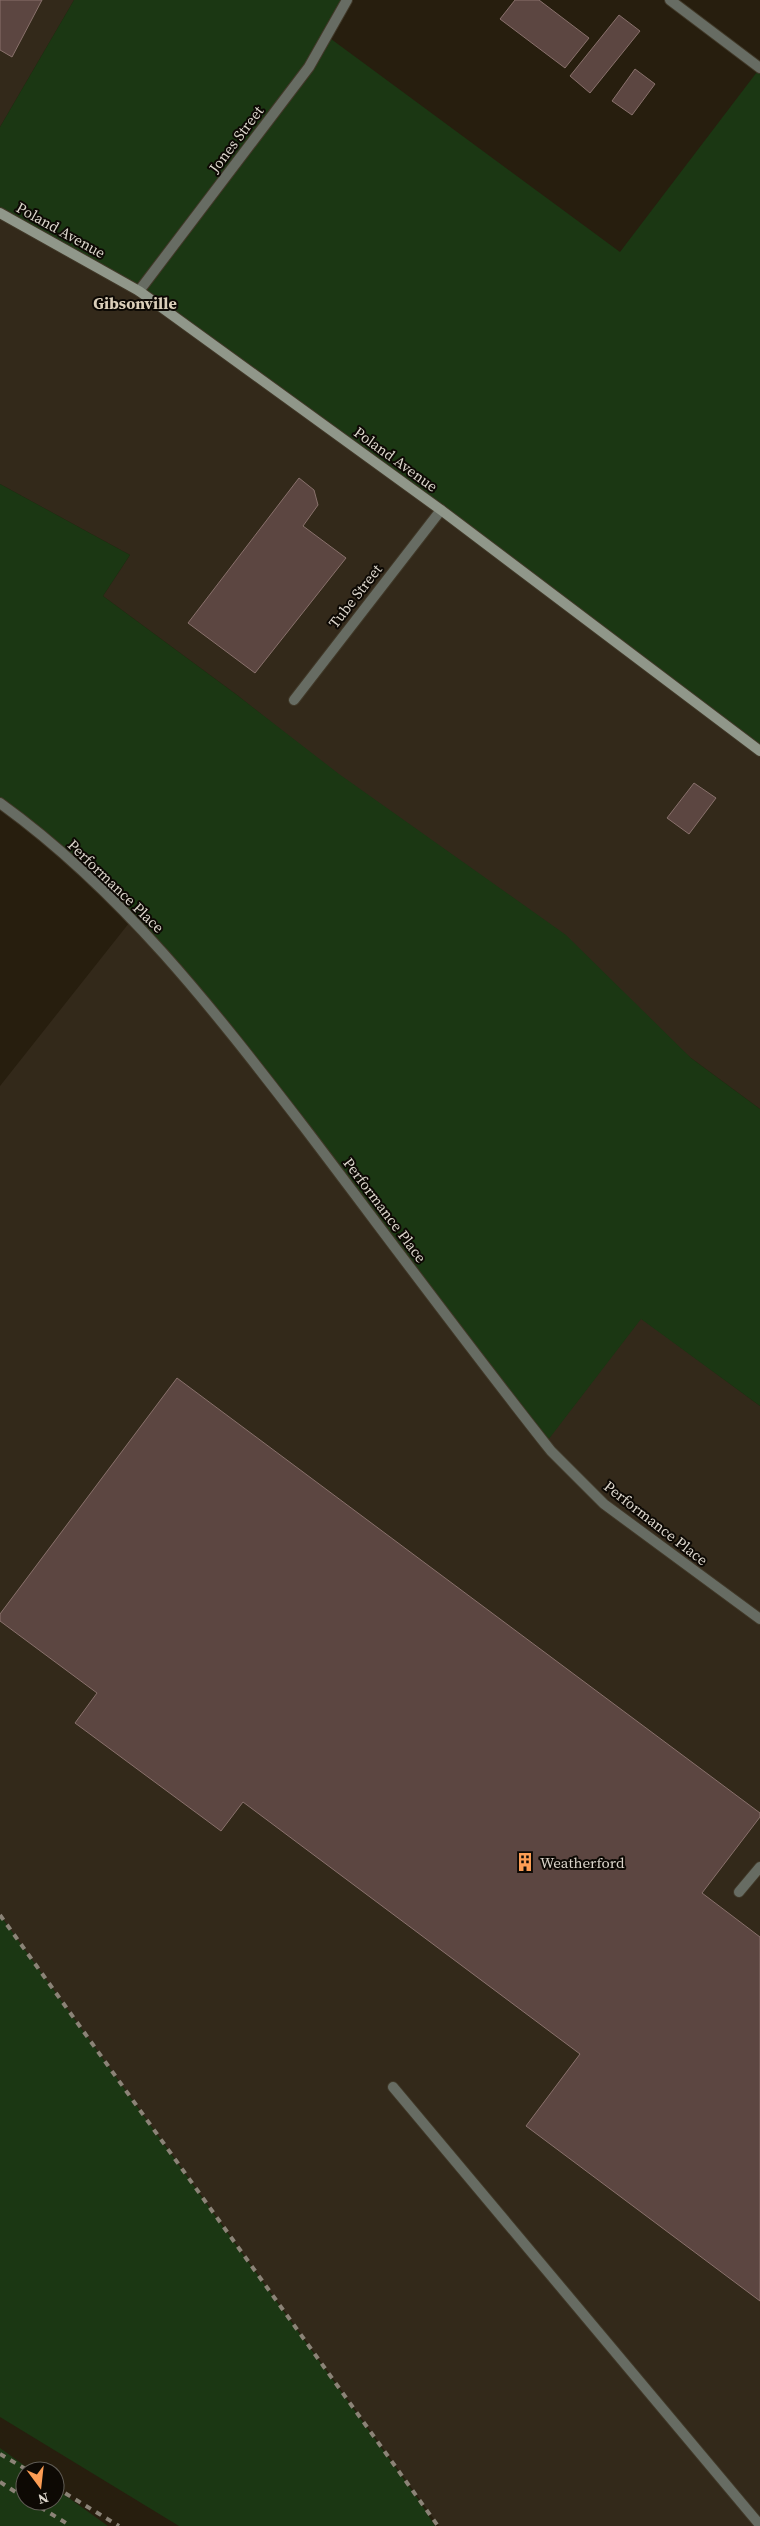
<svg xmlns="http://www.w3.org/2000/svg" width="760" height="2526" font-family="'Source Serif 4',serif">
<style>
.industrial{fill:#33291a}
.green{fill:#1b3713}
.building{fill:#5c4641;stroke:#89716c}
.lines{fill:none;stroke-linecap:round;stroke-linejoin:round}
.service-casing{stroke:#403828;stroke-width:12}
.minor-casing{stroke:#403828;stroke-width:12}
.secondary-casing{stroke:#403828;stroke-width:12}
.service{stroke:#676c63;stroke-width:10}
.minor{stroke:#676c63;stroke-width:10}
.secondary{stroke:#90978a;stroke-width:10}
.rail{stroke:#8b8377;stroke-width:4;stroke-dasharray:6 6;stroke-linecap:butt}
.labels{text-anchor:middle;dominant-baseline:central;stroke-width:4;stroke-linejoin:round;paint-order:stroke}
.street-label{font-size:15px;fill:#dbd5cb;stroke:#0d0904}
.poi-label{font-size:15px;fill:#dbd5cb;stroke:#0d0904;text-anchor:start}
.neighbourhood-label{font-size:16px;font-weight:bold;fill:#dbcfba;stroke:#0d0904}
</style>
<rect width="100%" height="100%" fill="#271e0e"/>
<path class="industrial" d="M0,0H74L0,127Z
M0,213L139,291L760,751V1109L691,1058L237,695L103,596L130,555L0,484Z
M133,918L187,979L545,1443L641,1318L760,1406V2526H439L0,1915V1086Z"/>
<path class="green" d="M74,0H347L327,36L620,252L760,68V751L139,291L0,213V127Z
M0,484L130,555L103,596L237,695L339,774L566,935L691,1058L760,1109V1406L641,1319L545,1444L255,1064L133,918L0,803Z
M0,1915L418,2499L435,2526H179L0,2417Z
M0,2448L32,2471H25V2501H55V2488L108,2526H0Z"/>
<path class="building" d="M0,0H42L12,57L0,50Z
M515,0H539L589,38L565,68L500,19Z
M619,15L640,31L590,93L570,76Z
M635,69L655,84L632,115L612,101Z
M299,478L314,490L318,505L303,526L346,558L255,673L188,623Z
M694,783L716,798L689,834L667,818Z
M177,1378L760,1813V1817L702,1893L760,1937V2301L526,2126L580,2054L243,1802L221,1831L75,1723L97,1693L0,1621V1614Z"/>
<g class="lines">
<g class="service-casing">
<path id="service" d="M739,1892L760,1867
M393,2087L760,2525"/>
</g>
<g class="minor-casing">
<path id="minor" d="M670,0L760,68
M139,291L309,67L347,0
M294,700L441,510
M0,803C122,891 213,1009 304,1127C386,1235 467,1345 551,1451L604,1504L760,1619"/>
</g>
<g class="secondary-casing">
<path id="secondary" d="M0,213L139,291L441,510L760,751"/>
</g>
<use href="#service" class="service"/>
<use href="#minor" class="minor"/>
<use href="#secondary" class="secondary"/>
<path class="rail" d="M0,1915L438,2526
M0,2454L29,2471
M0,2482L25,2498
M55,2487L119,2526
M30,2501L71,2526"/>
</g>
<defs>
<g id="building-bare" transform="scale(1.5)"><path d="M-4-6H4V6H1V3H-1V6H-4ZM-2.5-4.3h1.7v1.8h-1.7ZM.8-4.3h1.7v1.8H.8ZM-2.5-1h1.7V.8h-1.7ZM.8-1h1.7V.8H.8Z" fill="#fc9d54" stroke="#0d0904" stroke-width="2.5" paint-order="stroke"/></g>
</defs>
<g fill-rule="evenodd">
<use href="#building-bare" x="525" y="1862"/>
</g>
<g class="labels">
<g class="street-label">
<text transform="translate(236 139) rotate(-53)">Jones Street</text>
<text transform="translate(61 230) rotate(29)">Poland Avenue</text>
<text transform="translate(396 459) rotate(36)">Poland Avenue</text>
<text transform="translate(355 596) rotate(-52)">Tube Street</text>
<text transform="translate(116 886) rotate(44)">Performance Place</text>
<text transform="translate(385 1210) rotate(53)">Performance Place</text>
<text transform="translate(656 1523) rotate(38)">Performance Place</text>
</g>
<g class="poi-label">
<text x="540" y="1862">Weatherford</text>
</g>
<g class="neighbourhood-label">
<text x="135" y="303">Gibsonville</text>
</g>
</g>
<g transform="translate(40 2486) rotate(165)"><circle r="24" fill="#0d0904" stroke="#5f5b54"/>
<path d="M0-4L9 19L0 12L-9 19Z" fill="#fc9d54"/>
<text y="-8" font-size="14" font-weight="bold" text-anchor="middle" fill="#dbd5cb">N</text>
</g>
</svg>
